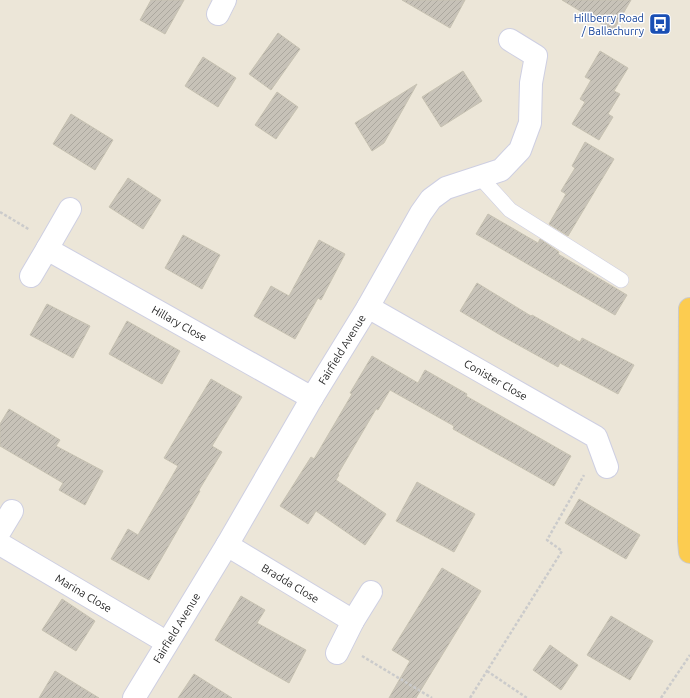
<svg xmlns="http://www.w3.org/2000/svg" width="690" height="698" font-family="Ubuntu,sans-serif">
<style>
.building{fill:url(#building-hatch);stroke:#c7c2b2}
.lines{fill:none;stroke-linecap:round;stroke-linejoin:round}
.service-casing{stroke:#cecfe2;stroke-width:16}
.minor-casing{stroke:#cecfe2;stroke-width:24}
.trunk-casing{stroke:#cbcbcb;stroke-width:24}
.path{stroke:#cbcbcb;stroke-width:2.5;stroke-dasharray:3 2;stroke-linecap:butt}
.service{stroke:#fff;stroke-width:15}
.minor{stroke:#fff;stroke-width:22}
.trunk{stroke:#fccc50;stroke-width:22}
.labels{text-anchor:middle;dominant-baseline:central;stroke-width:3;stroke-linejoin:round;paint-order:stroke}
.transit-label{font-size:11px;fill:#164399;stroke:#fff;text-anchor:end}
.street-label{font-size:11px;fill:#282828;stroke:#fff}
</style>
<defs>
<pattern id="building-hatch" width="6" height="6" patternUnits="userSpaceOnUse"><rect width="6" height="6" fill="#c7c2b8"/><path d="M-1 1l2-2M0 6l6-6M5 7l2-2" fill="none" stroke="#aba79e"/></pattern>
</defs>
<rect width="100%" height="100%" fill="#ece6d8"/>
<path class="building" d="M151,0H184L165,34L140,20Z
M402,0H465L450,28Z
M562,0H631L613,31Z
M278,33L300,49L271,90L249,74Z
M600,51L628,68L614,91L620,94L608,114L613,117L599,140L572,124L585,102L580,99L591,80L585,77Z
M203,57L236,78L218,107L185,86Z
M463,71L482,101L441,127L422,97Z
M417,84L384,143L372,151L355,123Z
M277,92L298,107L276,139L255,125Z
M71,114L113,140L95,170L53,144Z
M585,142L614,159L568,236L549,224L566,194L561,191L575,168L572,166Z
M128,178L161,200L143,229L109,207Z
M488,214L538,243L540,239L559,252L558,254L627,295L615,315L476,234Z
M183,235L220,255L202,289L165,268Z
M319,240L345,254L321,300L318,298L295,339L254,316L271,286L289,296Z
M477,283L531,316L532,315L580,342L582,338L634,365L618,394L560,363L558,367L502,336L460,311Z
M47,304L90,326L73,358L30,335Z
M127,321L180,351L162,384L109,354Z
M372,356L418,383L425,370L467,394L466,396L571,456L554,486L453,429L454,426L390,390L378,410L376,409L338,474L339,475L336,480L386,514L365,545L316,511L308,524L280,506L311,457L314,459L352,394L350,393Z
M211,379L242,397L212,446L222,452L199,490L200,491L149,580L111,559L128,529L138,535L178,466L164,458Z
M9,409L60,440L56,446L103,471L85,505L59,490L63,483L0,446V424Z
M417,482L475,514L454,552L396,521Z
M579,499L640,535L626,559L565,523Z
M442,568L481,591L416,698H389L410,661L392,650Z
M241,596L265,610L257,623L306,650L289,683L259,666L215,640Z
M62,599L95,621L76,651L42,630Z
M611,616L653,641L630,680L587,655Z
M550,645L578,665L561,690L533,670Z
M55,671L99,698H39Z
M194,674L232,698H178Z"/>
<g class="lines">
<g class="service-casing">
<path id="service" d="M480,177L510,210L621,280"/>
</g>
<g class="minor-casing">
<g id="minor">
<path d="M218,14L225,0"/>
<path id="s1" d="M70,209L47,249L312,398"/>
<path d="M31,276L47,249"/>
<path id="s2" d="M368,307L596,437L607,467"/>
<path d="M0,531L12,511"/>
<path id="s3" d="M0,544L156,636L167,643"/>
<path id="s4" d="M227,545L353,621L337,653"/>
<path d="M353,621L371,592"/>
<path id="s5" d="M134,698L227,545L312,398L368,307L421,213L431,199L446,188L501,170L520,150L530,123L531,83L536,56L510,40"/>
</g>
</g>
<g class="trunk-casing">
<path id="trunk" d="M690,309L689,541L690,552"/>
</g>
<path class="path" d="M0,212L30,230
M362,656L432,698
M487,671L527,698
M470,698L562,551L547,540L584,475
M661,698L690,655"/>
<use href="#service" class="service"/>
<use href="#minor" class="minor"/>
<use href="#trunk" class="trunk"/>
</g>
<defs>
<g id="bus-square" transform="scale(1.15)"><rect x="-9" y="-9" width="18" height="18" rx="4" fill="#1a4fb4" stroke="#fff"/><path d="M-5-6H5V4H4V6H2V4H-2V6H-4V4H-5ZM-3.5-4V0h7V-4ZM-3.5 1.2v1.5H-2V1.2ZM2 1.2v1.5H3.5V1.2Z" fill="#fff"/></g>
</defs>
<g fill-rule="evenodd">
<use href="#bus-square" x="660" y="24"/>
</g>
<g class="labels">
<g class="transit-label">
<text x="644" y="18">Hillberry Road<tspan x="644" dy="13">/ Ballachurry</tspan></text>
</g>
<g class="street-label">
<text stroke="none"><textPath href="#s1" startOffset="198">Hillary Close</textPath></text>
<text stroke="none"><textPath href="#s5" startOffset="406">Fairfield Avenue</textPath></text>
<text stroke="none"><textPath href="#s2" startOffset="147">Conister Close</textPath></text>
<text stroke="none"><textPath href="#s4" startOffset="74">Bradda Close</textPath></text>
<text stroke="none"><textPath href="#s3" startOffset="97">Marina Close</textPath></text>
<text stroke="none"><textPath href="#s5" startOffset="82">Fairfield Avenue</textPath></text>
</g>
</g>
</svg>
